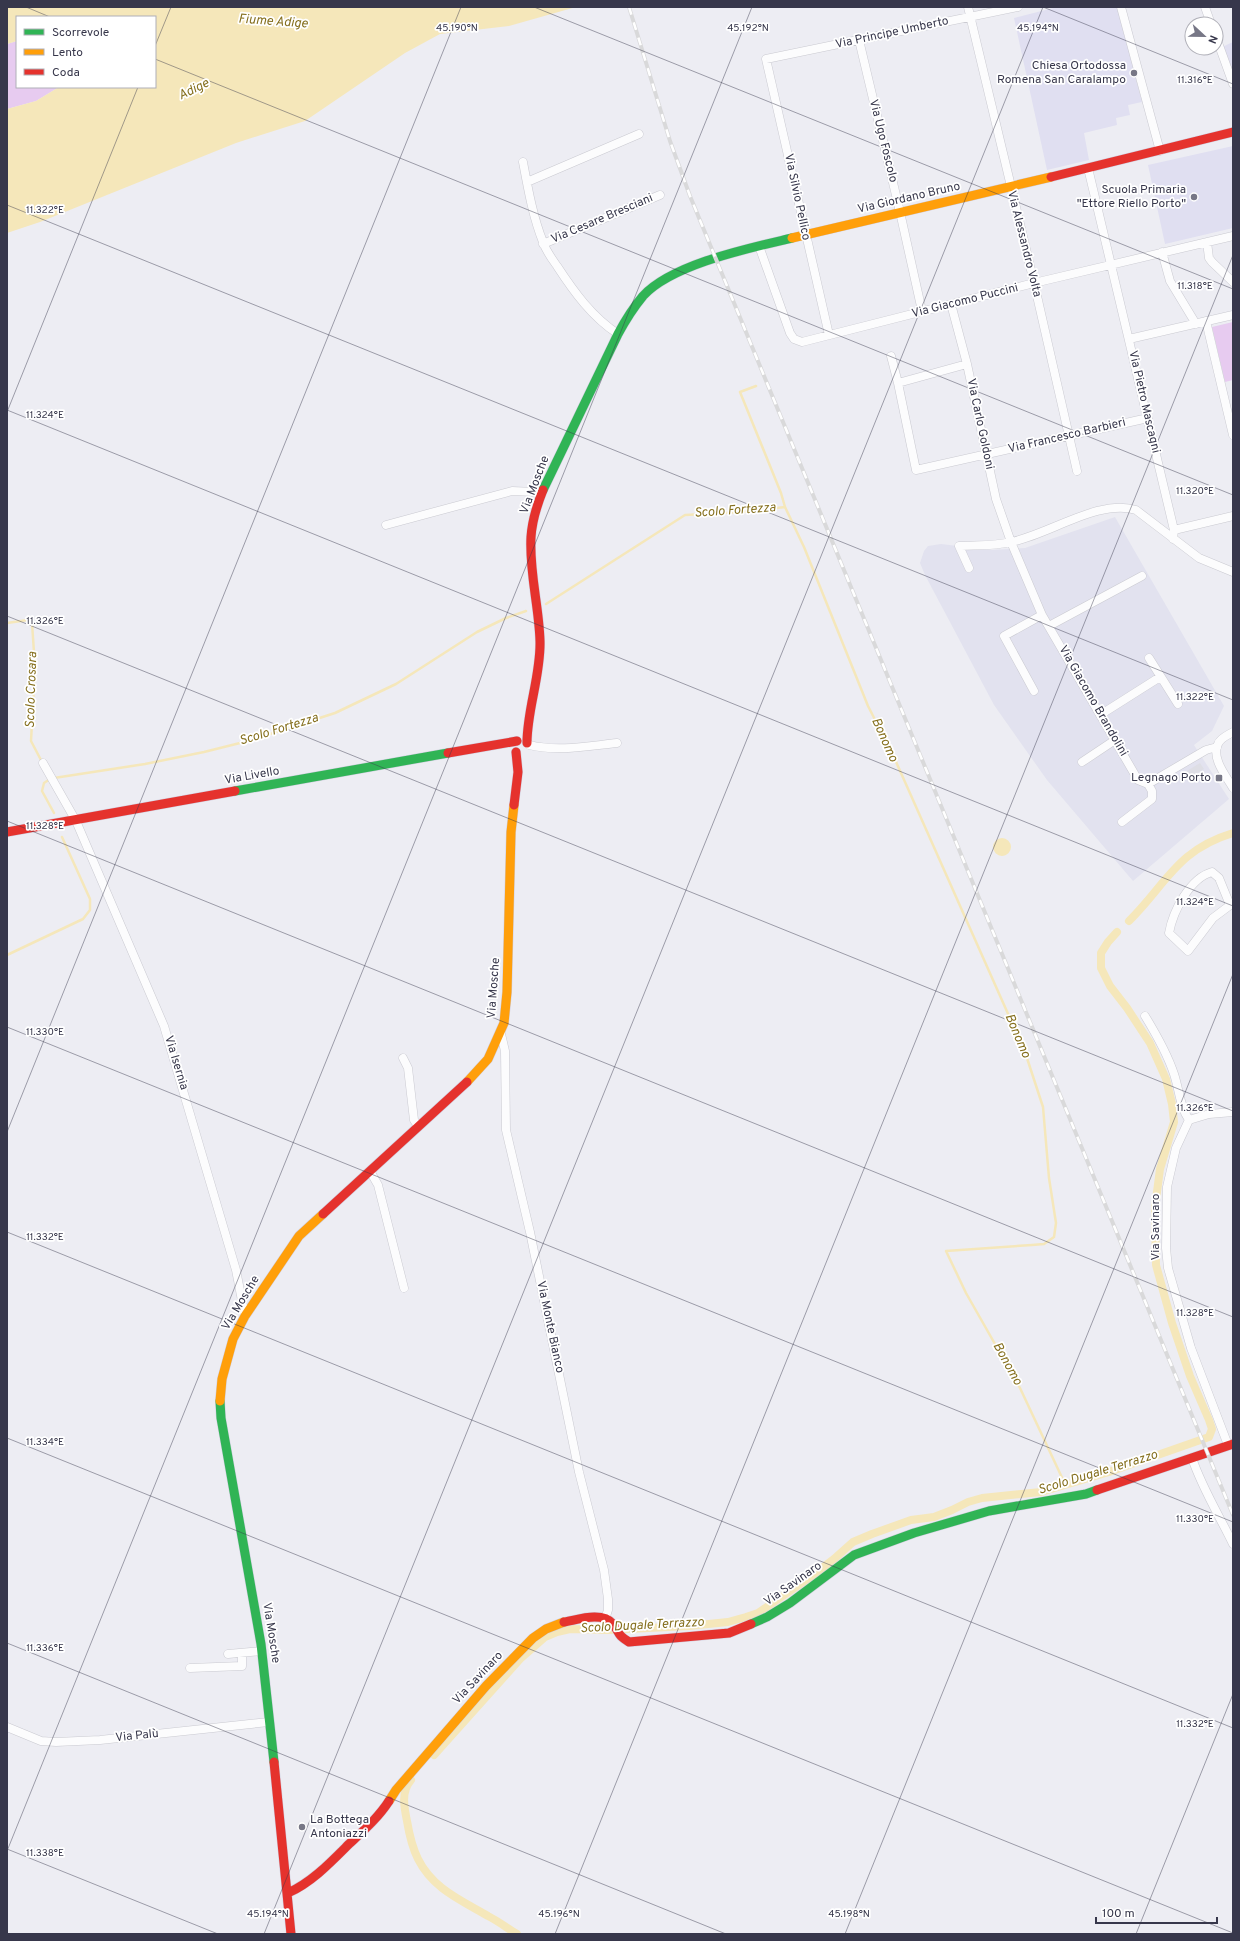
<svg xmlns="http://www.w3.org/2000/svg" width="1240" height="1941" font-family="Overpass,sans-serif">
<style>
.residential{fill:#e2e2ef}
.education{fill:#e0dff1}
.green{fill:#e7cbf0}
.parking{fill:#dedee5}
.water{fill:#f5e7ba}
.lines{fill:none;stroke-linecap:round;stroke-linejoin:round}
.stream{stroke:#f5e7ba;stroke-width:2.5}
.canal{stroke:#f5e7ba;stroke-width:8}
.street-casing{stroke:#cacad1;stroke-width:9}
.fast-casing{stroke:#d0cedf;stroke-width:10}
.slow-casing{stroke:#d0cedf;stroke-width:10}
.jam-casing{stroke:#d0cedf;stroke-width:10}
.street{stroke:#fcfcfd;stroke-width:8}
.fast{stroke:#30b455;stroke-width:9}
.slow{stroke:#ff9f0a;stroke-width:9}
.jam{stroke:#e5322d;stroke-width:9}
.rail-casing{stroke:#d9d9da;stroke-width:4}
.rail{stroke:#fff;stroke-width:2.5;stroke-dasharray:8;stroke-linecap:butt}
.ticks{fill:none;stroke:#37374b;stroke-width:1;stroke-opacity:0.45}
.poi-dot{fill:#777786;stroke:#fff;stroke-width:1.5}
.labels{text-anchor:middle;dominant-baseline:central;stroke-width:3.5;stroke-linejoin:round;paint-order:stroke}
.street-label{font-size:12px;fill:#37374b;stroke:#fff}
.poi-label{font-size:12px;fill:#37374b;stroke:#fff;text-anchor:end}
.water-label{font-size:13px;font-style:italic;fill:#856f1d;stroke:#fff}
.ticks-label{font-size:10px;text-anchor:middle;fill:#37374b;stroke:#fff;stroke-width:3.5;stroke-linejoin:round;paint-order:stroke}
</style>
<rect width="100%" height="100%" fill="#ededf3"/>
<path class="residential" d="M1115,517L1224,706L1212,731L1194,745L1229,799L1133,881L1047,780L994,705L925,575L920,563L924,551L928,546L941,544L991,550L1025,548Z"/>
<path class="education" d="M1057,7H1117L1142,102L1128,105L1130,115L1116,118L1117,125L1084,133L1089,160L1047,170L1014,18Z
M1233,42V75L1222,47Z
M1233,146V228L1165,244L1148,165Z"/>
<path class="green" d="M17,41V87H59L36,101L7,109V44Z
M1233,322V380L1225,382L1212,327Z"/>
<path class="parking" d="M1200,763L1204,769L1181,783L1177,777Z"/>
<path class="water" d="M7,7H576L509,26L440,34L405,53L305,121L236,143L40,222L7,233V109L36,101L59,87H155V17H17V41L7,44Z
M993 847a9 9 0 1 1 18 0a9 9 0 1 1-18 0Z"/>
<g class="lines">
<path class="stream" d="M785,507L804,547L868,706L893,755L1025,1052L1043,1107L1049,1178L1056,1223L1054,1237L1044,1244L1032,1245L946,1251L966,1293L1020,1388L1065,1484
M546,604L685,515L743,512L785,507L781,493L740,392L756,386
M7,623L28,620L32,623L35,667L31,741L42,762
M54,778L145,764L204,752L248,741L335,713L396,684L477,632L506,618L526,611
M50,779L44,783L42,791L54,813
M7,955L83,919L90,910V899L62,837"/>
<path class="canal" d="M1129,921C1167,883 1177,850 1233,833
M434,1755L520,1659L545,1637L557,1632L570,1629L608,1630L689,1626L728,1622L746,1617L758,1613L809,1578L834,1559L853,1542L872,1534L911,1520L934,1517L952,1510L968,1502L982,1498L1041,1492L1109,1472L1209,1437L1212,1429L1209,1420L1190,1376L1172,1323L1156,1265L1155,1207L1160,1169L1174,1122L1172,1104L1166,1079L1150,1043L1127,1008L1110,986L1101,968V953L1108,942L1117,932
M411,1780C401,1791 404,1807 407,1821C409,1833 412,1847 418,1859C433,1889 461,1900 488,1916C498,1921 507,1928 517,1934"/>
<g class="street-casing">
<path id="street" d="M968,7L1032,274L1077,471
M1121,7L1160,151
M1205,7L1211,24
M1216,37L1233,84
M859,40L900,212L922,311
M523,162C528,189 533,217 543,242C546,251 552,259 557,266C574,292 592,317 618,334
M1088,168L1174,530L1173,539
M527,182L639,134
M1207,242L1209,258L1212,262L1233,282
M543,244L660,195
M759,246L790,333L794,339L802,342L1034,283L1233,236
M1162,252L1170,281L1196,324
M951,304L967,364L996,499L1011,542L1042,615L1138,780L1148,784L1206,750L1217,747
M1206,321L1233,435
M829,335L766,59L1018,7
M1129,339L1233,315
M891,356L898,383L916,470L1148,418
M898,383L967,364
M386,525L512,491L535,492
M1174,530L1233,516
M969,568L959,546C976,545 995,546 1011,542C1048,535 1100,498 1136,510L1199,558L1233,572
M1049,626L1142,576
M1149,658L1178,704
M1034,691L1004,636L1042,615
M1100,715L1160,677
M1233,732C1228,735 1220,738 1218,744C1211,758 1226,776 1233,788
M529,745C558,752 588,746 617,743
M1082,762L1115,740
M43,763L76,821L164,1026L236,1270L245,1316
M1122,822L1152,799V791L1148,784
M1230,905L1219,878L1212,872C1190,878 1173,911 1169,933L1188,951L1213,918L1233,903
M1145,1016C1156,1034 1167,1053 1174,1074C1179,1089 1180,1107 1189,1120
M501,1034L505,1051L506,1130L530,1232L579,1472L604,1570L608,1599V1610L605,1619
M403,1058L408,1068L414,1120L418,1126
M370,1171L378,1185L404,1288
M1228,1445L1191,1348L1168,1268L1166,1248L1167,1187L1176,1148L1189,1120L1209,1114L1233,1112
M1192,1458C1202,1488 1219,1515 1233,1544
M228,1654L262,1651
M190,1668L242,1666V1653
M7,1727L41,1741L56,1742L100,1740L269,1722"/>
</g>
<g class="fast-casing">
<path id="fast" d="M543,490L618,334C625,321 633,308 643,296C672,264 750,248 792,238
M235,791L448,753
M220,1401L221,1418L261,1644L274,1762
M751,1624L767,1617L790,1603L854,1555L914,1533L989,1511L1086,1494L1097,1490"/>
</g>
<g class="slow-casing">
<path id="slow" d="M792,238L1051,177
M467,1082L488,1059L504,1023L507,992L511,832L514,805
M220,1401L222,1379L233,1339L245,1316L299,1236L323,1214
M389,1801L396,1790L486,1686L533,1638L546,1629L564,1622"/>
</g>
<g class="jam-casing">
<path id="jam" d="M1051,177L1233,132
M527,743C527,709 541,675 540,641C539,606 529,572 531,537C532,521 537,505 543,490
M448,753L517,741
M514,805L518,772L516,752
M7,832L235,791
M323,1214L467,1082
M1097,1490L1233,1444
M564,1622C577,1620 602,1611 613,1624C620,1633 617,1635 629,1642L729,1633L751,1624
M274,1762L291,1934
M288,1893C312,1882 330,1863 349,1844C363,1831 378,1818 389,1801"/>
</g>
<use href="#street" class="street"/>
<use href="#fast" class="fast"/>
<use href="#slow" class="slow"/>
<use href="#jam" class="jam"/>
<g class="rail-casing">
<path id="rail" d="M629,7L670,141L690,196L1233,1515"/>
</g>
<use href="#rail" class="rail"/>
</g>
<path class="ticks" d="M26,7L50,17M534,7L1233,289M1043,7L1233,84M155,46L171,7M155,59L1233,495M7,205L1233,700M7,410L1233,906M7,412L138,87M7,616L1233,1111M7,821L1233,1317M7,1027L1233,1522M7,1132L461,7M7,1232L1233,1728M7,1438L1233,1933M7,1643L726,1934M7,1849L218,1934M7,1851L752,7M264,1934L1043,7M555,1934L1233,255M845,1934L1233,974M1136,1934L1233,1694"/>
<g class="poi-dot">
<circle cx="1134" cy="73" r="4"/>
<circle cx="1194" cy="197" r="4"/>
<rect x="1215" y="774" width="8" height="8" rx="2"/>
<circle cx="302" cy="1827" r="4"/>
</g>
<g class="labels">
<g class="street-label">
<text transform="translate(892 33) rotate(-12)">Via Principe Umberto</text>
<text transform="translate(883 141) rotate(76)">Via Ugo Foscolo</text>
<text transform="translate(797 197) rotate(78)">Via Silvio Pellico</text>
<text transform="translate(909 198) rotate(-13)">Via Giordano Bruno</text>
<text transform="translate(602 219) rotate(-23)">Via Cesare Bresciani</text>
<text transform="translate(1024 244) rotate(76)">Via Alessandro Volta</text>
<text transform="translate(965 301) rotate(-14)">Via Giacomo Puccini</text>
<text transform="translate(1144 402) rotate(77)">Via Pietro Mascagni</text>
<text transform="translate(980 424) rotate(78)">Via Carlo Goldoni</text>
<text transform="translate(1067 436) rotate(-13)">Via Francesco Barbieri</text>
<text transform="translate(535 485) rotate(-69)">Via Mosche</text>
<text transform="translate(1093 701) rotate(60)">Via Giacomo Brandolini</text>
<text transform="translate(252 776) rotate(-10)">Via Livello</text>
<text transform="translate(494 988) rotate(-86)">Via Mosche</text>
<text transform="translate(176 1063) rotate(73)">Via Isernia</text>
<text transform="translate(1156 1227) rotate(-90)">Via Savinaro</text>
<text transform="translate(241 1303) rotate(-59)">Via Mosche</text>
<text transform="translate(550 1327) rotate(78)">Via Monte Bianco</text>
<text transform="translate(793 1584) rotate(-35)">Via Savinaro</text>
<text transform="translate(271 1633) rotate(81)">Via Mosche</text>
<text transform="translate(478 1678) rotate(-47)">Via Savinaro</text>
<text transform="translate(137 1736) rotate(-6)">Via Palù</text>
</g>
<g class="poi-label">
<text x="1126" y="66">Chiesa Ortodossa<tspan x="1126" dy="14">Romena San Caralampo</tspan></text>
<text x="1186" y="190">Scuola Primaria<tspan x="1186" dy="14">"Ettore Riello Porto"</tspan></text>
<text x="1211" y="778">Legnago Porto</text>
<text x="310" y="1820" text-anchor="start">La Bottega<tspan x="310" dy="14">Antoniazzi</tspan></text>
</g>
<g class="water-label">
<text transform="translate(273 22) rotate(4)">Fiume Adige</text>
<text transform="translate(194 90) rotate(-26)">Adige</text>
<text transform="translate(735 511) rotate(-4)">Scolo Fortezza</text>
<text transform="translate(32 690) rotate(-88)">Scolo Crosara</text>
<text transform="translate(279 730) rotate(-17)">Scolo Fortezza</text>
<text transform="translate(884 740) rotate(66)">Bonomo</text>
<text transform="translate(1017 1036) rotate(67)">Bonomo</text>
<text transform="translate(1007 1364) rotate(61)">Bonomo</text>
<text transform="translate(1098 1473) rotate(-17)">Scolo Dugale Terrazzo</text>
<text transform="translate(642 1626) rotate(-3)">Scolo Dugale Terrazzo</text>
</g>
</g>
<g class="ticks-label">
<text x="457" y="31">45.190°N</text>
<text x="748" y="31">45.192°N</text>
<text x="1038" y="31">45.194°N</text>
<text x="1195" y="83">11.316°E</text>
<text x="45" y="213">11.322°E</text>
<text x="1195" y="289">11.318°E</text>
<text x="45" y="418">11.324°E</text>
<text x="1195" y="494">11.320°E</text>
<text x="45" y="624">11.326°E</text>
<text x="1195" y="700">11.322°E</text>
<text x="45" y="829">11.328°E</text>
<text x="1195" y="905">11.324°E</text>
<text x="45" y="1035">11.330°E</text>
<text x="1195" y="1111">11.326°E</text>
<text x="45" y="1240">11.332°E</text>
<text x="1195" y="1316">11.328°E</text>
<text x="45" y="1445">11.334°E</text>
<text x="1195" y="1522">11.330°E</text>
<text x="45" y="1651">11.336°E</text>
<text x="1195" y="1727">11.332°E</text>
<text x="45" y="1856">11.338°E</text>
<text x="268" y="1917">45.194°N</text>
<text x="559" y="1917">45.196°N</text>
<text x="849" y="1917">45.198°N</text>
</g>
<rect width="1240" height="1941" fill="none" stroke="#37374b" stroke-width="16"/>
<rect x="16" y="16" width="140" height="72" fill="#ffffff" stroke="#afafb7"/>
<rect x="24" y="29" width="20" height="6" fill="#30b455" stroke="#afafb7"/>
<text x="52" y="36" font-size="12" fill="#37374b">Scorrevole</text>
<rect x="24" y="49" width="20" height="6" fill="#ff9f0a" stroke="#afafb7"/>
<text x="52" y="56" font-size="12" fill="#37374b">Lento</text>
<rect x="24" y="69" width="20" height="6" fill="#e5322d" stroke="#afafb7"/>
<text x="52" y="76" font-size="12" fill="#37374b">Coda</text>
<g transform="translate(1204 36) rotate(112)"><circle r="19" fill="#ffffff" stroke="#afafb7"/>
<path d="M0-3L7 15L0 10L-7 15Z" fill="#777786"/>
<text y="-6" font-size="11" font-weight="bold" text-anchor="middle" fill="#37374b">N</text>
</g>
<path d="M1096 1917v6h121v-6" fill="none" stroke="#37374b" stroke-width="2"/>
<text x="1102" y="1917" font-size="12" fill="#37374b" stroke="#ffffff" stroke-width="3" paint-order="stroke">100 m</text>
</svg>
